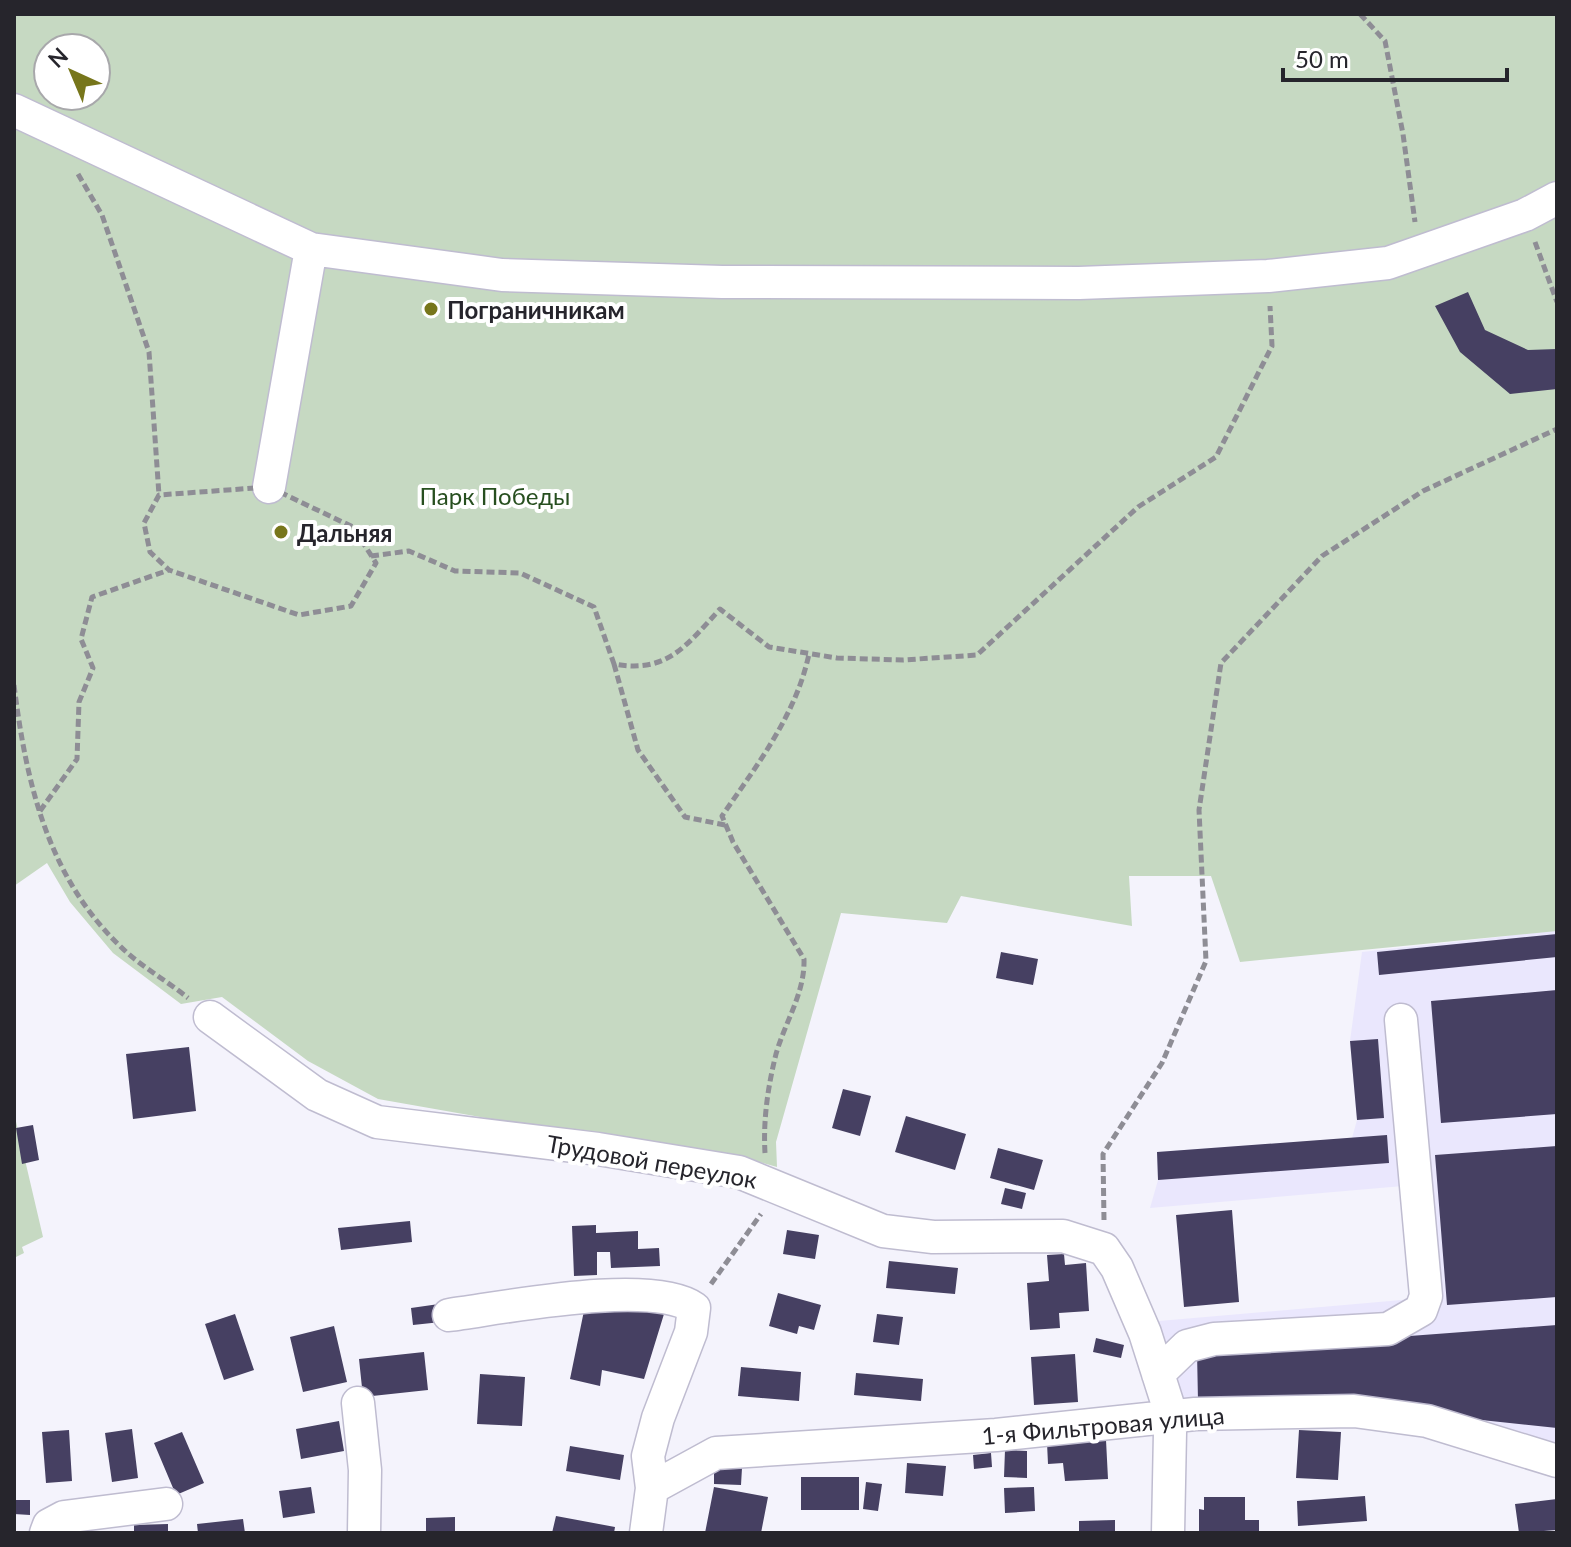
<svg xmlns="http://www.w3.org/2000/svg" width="1571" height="1547" font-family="Lato,sans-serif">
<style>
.built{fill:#eae7fd}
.green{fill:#c6d9c2;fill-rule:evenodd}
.building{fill:#464062}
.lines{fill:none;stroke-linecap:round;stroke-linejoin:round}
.minor-casing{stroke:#bfbcd0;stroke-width:35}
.path{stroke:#8e8d95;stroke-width:5;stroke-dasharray:8 4;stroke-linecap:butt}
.minor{stroke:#fff;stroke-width:32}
.poi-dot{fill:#77761b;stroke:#fff;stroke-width:3}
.labels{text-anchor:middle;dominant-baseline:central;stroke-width:8;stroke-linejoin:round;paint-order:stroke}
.poi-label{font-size:24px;font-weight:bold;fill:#26252c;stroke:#fff;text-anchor:start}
.park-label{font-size:24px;fill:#274f1f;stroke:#fff}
.street-label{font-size:24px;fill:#26252c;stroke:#fff}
</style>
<rect width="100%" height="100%" fill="#f4f3fc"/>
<path class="built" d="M1557,486V1452L1197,1405L1169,1395L1160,1359L1159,1321L1413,1299L1403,1186L1150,1208L1158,1180L1157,1152L1352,1138L1357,1120L1350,1041L1362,952L1508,936Z"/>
<path class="green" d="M14,14H1557V931L1240,962L1211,876H1129L1132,926L961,896L947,923L841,913L776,1142L777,1167L745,1158L600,1138L378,1099L308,1061L222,997L181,1004L113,953L70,902L47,863L14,886ZM48,48H96V96H48Z
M14,1113L43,1237L22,1247L24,1253L14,1258Z"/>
<path class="building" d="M1468,292L1485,330L1528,350L1557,349V389L1510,394L1460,352L1435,306Z
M1557,934V957L1379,975L1377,952Z
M1001,952L1038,959L1033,985L996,978Z
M1557,990V1114L1441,1123L1431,1001Z
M1378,1039L1384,1118L1357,1120L1350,1041Z
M189,1047L196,1111L133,1119L126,1054Z
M843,1089L871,1096L860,1136L832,1128Z
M906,1116L966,1134L955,1170L895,1152Z
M33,1125L39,1160L22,1164L16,1128Z
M1387,1135L1389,1163L1158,1180L1157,1152Z
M1557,1146V1297L1447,1305L1435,1155Z
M998,1148L1043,1160L1034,1190L990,1178Z
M1005,1188L1026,1193L1022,1209L1001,1204Z
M1232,1210L1239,1302L1184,1307L1176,1215Z
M410,1221L412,1242L341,1250L338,1228Z
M596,1225V1233L638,1231V1249L659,1248L660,1266L611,1268L610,1252H597V1275L574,1276L572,1226Z
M787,1230L819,1235L815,1259L783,1254Z
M1064,1254L1065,1265L1086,1263L1089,1311L1059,1313L1060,1328L1030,1330L1027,1283L1049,1281L1047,1255Z
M889,1261L958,1268L955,1294L886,1288Z
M778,1293L821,1305L814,1330L799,1326L797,1334L769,1326Z
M586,1301H668L644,1379L602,1370L600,1386L570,1379Z
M439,1304L441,1322L413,1325L411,1308Z
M235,1314L254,1370L224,1380L205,1324Z
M877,1314L903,1317L899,1345L873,1342Z
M1557,1325V1428L1313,1402L1198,1401L1197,1352Z
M334,1326L347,1382L303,1392L290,1337Z
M1096,1338L1124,1345L1121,1358L1093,1352Z
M424,1352L428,1390L363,1397L359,1359Z
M1075,1354L1078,1402L1034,1405L1031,1357Z
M741,1367L801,1372L799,1401L738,1396Z
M856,1373L923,1379L921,1401L854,1395Z
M480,1374L525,1377L522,1426L477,1424Z
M339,1421L344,1451L301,1459L296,1429Z
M132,1429L138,1478L112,1482L105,1433Z
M69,1430L72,1481L46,1483L42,1432Z
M1299,1430L1341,1432L1338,1480L1296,1478Z
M182,1432L204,1483L176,1495L154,1443Z
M1106,1440L1108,1479L1065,1481L1063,1463L1048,1464L1047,1443Z
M570,1446L624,1455L620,1480L566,1471Z
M1005,1450L1027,1451V1478L1004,1477Z
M991,1453L992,1467L974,1469L973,1455Z
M907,1463L946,1466L943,1496L905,1493Z
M714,1467L742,1468L741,1485L714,1484Z
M801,1477H859V1510H801Z
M866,1482L882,1484L878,1511L863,1509Z
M311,1487L315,1513L283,1518L279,1491Z
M714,1487L768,1497L761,1533H705Z
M1034,1487L1035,1511L1005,1513L1004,1488Z
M1365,1496L1367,1521L1298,1526L1297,1501Z
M1204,1497H1245V1520H1259V1533H1199V1509L1204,1510Z
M1557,1499V1530L1519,1533L1515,1504Z
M14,1500H30V1515L14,1514Z
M556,1516L615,1527L614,1533H552Z
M455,1517V1533H426V1518Z
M243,1519L245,1533H198L197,1524Z
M1115,1520V1533H1079V1521Z
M168,1524V1533H134V1525Z"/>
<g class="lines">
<g class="minor-casing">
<path id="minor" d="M14,110L311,249L502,275L722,282L1079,283L1268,276L1388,263L1525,215L1557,198
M269,487L311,249
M210,1017L317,1095L377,1122L598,1149L739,1172L883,1231L933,1237L1063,1236L1104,1249L1117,1268L1145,1333L1168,1405L1170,1432L1168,1533
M449,1315C503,1308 651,1278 694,1308L691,1332L658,1418L648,1456L652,1488L646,1533
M1158,1374L1187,1346L1214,1339L1388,1329L1421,1310L1426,1296L1401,1020
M358,1403L365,1470L364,1533
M652,1488L716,1453L996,1435L1195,1414L1354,1411L1427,1421L1557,1461
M46,1533L49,1525L64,1517L166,1504"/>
</g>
<path class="path" d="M1360,14L1385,41L1403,134L1415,222
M78,174L102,215L149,352L159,495
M1535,242L1557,302
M269,487L353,527L376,563L351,606L299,615L169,570L150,552L144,523L159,495Z
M371,556L409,551L455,571L520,573L594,607L614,664C667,674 687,645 720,609L769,647L837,658L903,660L977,655L1138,507L1216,457L1272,346L1270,306
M614,664L638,750L685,817L725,825
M14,685C26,781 47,876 120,946C140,966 166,980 188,998
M40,811L77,759L79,702L93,668L81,639L92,597L169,570
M765,1153C763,1120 768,1086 776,1054C785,1022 805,993 804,959L733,842L722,816C757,765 796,715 809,654
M1104,1220L1103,1154L1162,1063L1206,961L1199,810L1221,663L1322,556L1423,491L1557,429
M711,1284L761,1214"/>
<use href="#minor" class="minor"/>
</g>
<g class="poi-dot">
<circle cx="431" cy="309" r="8"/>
<circle cx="281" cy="532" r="8"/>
</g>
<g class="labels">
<g class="poi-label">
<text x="447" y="309">Пограничникам</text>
<text x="297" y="532">Дальняя</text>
</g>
<g class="park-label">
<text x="495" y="495">Парк Победы</text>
</g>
<g class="street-label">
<text transform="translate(652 1161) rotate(10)">Трудовой переулок</text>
<text transform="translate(1103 1425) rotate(-5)">1-я Фильтровая улица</text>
</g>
</g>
<rect width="1571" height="1547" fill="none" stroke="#26252c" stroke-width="32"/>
<g transform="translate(72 72) rotate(316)"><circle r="38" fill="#ffffff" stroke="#a8a8ab" stroke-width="2"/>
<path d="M0-6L14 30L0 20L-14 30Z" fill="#77761b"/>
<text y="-12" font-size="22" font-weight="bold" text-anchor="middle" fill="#26252c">N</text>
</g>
<path d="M1283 68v12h224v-12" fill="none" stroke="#26252c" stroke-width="4"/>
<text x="1295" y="68" font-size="24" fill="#26252c" stroke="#ffffff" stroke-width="6" paint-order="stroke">50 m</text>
</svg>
